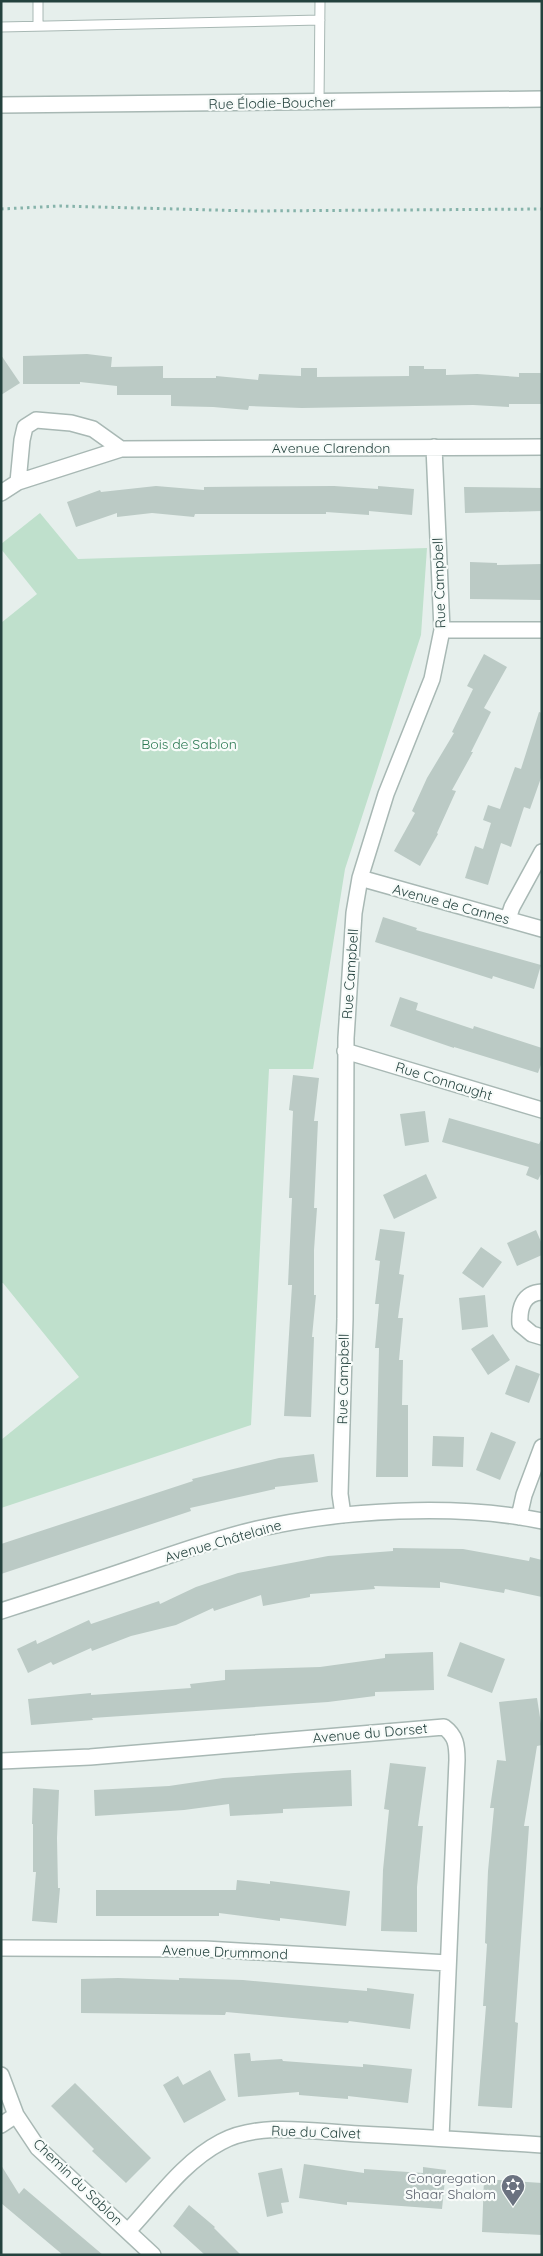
<svg xmlns="http://www.w3.org/2000/svg" width="543" height="2256" font-family="Quicksand,sans-serif">
<style>
.green{fill:#bfe0cc}
.building{fill:#bbcac5}
.lines{fill:none;stroke-linecap:round;stroke-linejoin:round}
.service-casing{stroke:#a8b8b4;stroke-width:11}
.minor-casing{stroke:#a8b8b4;stroke-width:18}
.path{stroke:#86b3aa;stroke-width:3;stroke-dasharray:2.5 4;stroke-linecap:butt}
.service{stroke:#fff;stroke-width:9}
.minor{stroke:#fff;stroke-width:15}
.labels{text-anchor:middle;dominant-baseline:central;stroke-width:4.5;stroke-linejoin:round;paint-order:stroke}
.street-label{font-size:14px;fill:#24423e;stroke:#f7fbf9}
.park-label{font-size:14px;fill:#2d7a54;stroke:#f7fbf9}
.worship-label{font-size:14px;fill:#5b616d;stroke:#f7fbf9;text-anchor:end}
</style>
<rect width="100%" height="100%" fill="#e6efec"/>
<path class="green" d="M40,513L78,559L427,548L421,635L345,869L313,1069H269L251,1425L1,1508V1440L79,1377L3,1283H1V623L37,594L1,549V544Z"/>
<path class="building" d="M87,354L112,357L111,367L163,366V378H216V376L258,380L259,374L301,376V368H317V377L409,376V366H424V369H446V375L477,374L519,377V373H542V404H509V407L473,405L302,408L249,406L248,410L213,407L171,406V395H117V386L80,382V384H23V356Z
M1,355L20,383L1,395Z
M156,486L204,490V487L334,486L378,489V486L414,489L412,515L369,511V515L326,512V514H195L194,517L152,513L117,517V513L76,527L67,502L100,490L101,492Z
M464,487L542,488V511L465,513Z
M470,562L497,563V565L542,564V600L470,599Z
M484,654L507,667L484,708L491,712L471,752H473L452,790L456,791L437,833L438,834L420,866L394,851L415,813L412,811L427,778L454,733L452,732L473,689L467,686Z
M539,712L542,713V775L530,809L524,807L511,847L501,843L488,885L465,878L475,846L483,849L491,823L483,820L488,805L500,809L515,767L521,769Z
M383,917L417,928L416,930L541,965L534,989L493,976L492,979L375,942Z
M400,997L418,1003L416,1010L473,1029L474,1026L542,1048V1062L538,1073L454,1047V1048L390,1026Z
M293,1075L319,1078L314,1121H318L314,1208H317L314,1250V1295H316L312,1337H314L311,1417L284,1416L292,1285H288L292,1198H289L293,1111L289,1110Z
M425,1111L429,1142L405,1146L400,1114Z
M449,1118L539,1144L542,1138V1172L538,1180L526,1175L529,1167L442,1142Z
M426,1174L437,1198L394,1219L383,1195Z
M380,1229L405,1232L399,1274L404,1275L398,1318H403L399,1360H403L402,1405H408V1477H376L379,1348H375L379,1304H375L380,1261L375,1260Z
M536,1230L542,1244V1255L517,1266L507,1243Z
M481,1247L502,1262L483,1288L462,1273Z
M485,1295L488,1327L462,1330L459,1298Z
M493,1334L510,1360L488,1375L471,1349Z
M516,1365L540,1374L529,1403L505,1394Z
M491,1432L516,1442L500,1480L476,1470Z
M433,1436L464,1437L463,1467L432,1466Z
M314,1454L318,1482L275,1487V1489L190,1508L191,1511L1,1574V1544L193,1481L192,1479L279,1458Z
M393,1548L463,1549L529,1561L530,1557L542,1560V1597L505,1589L504,1593L440,1582V1588L374,1586L375,1589L310,1594V1597L263,1606L261,1595L214,1611L213,1608L176,1625L131,1636L92,1651L91,1648L53,1665L51,1662L28,1673L17,1649L36,1640L37,1644L89,1620L91,1624L159,1601L160,1604L196,1587L238,1573L328,1556L393,1551Z
M460,1642L505,1659L492,1693L447,1676Z
M433,1652L434,1690L375,1692V1696L328,1702L92,1718L93,1720L31,1725L28,1699L91,1693V1695L191,1688L190,1684L225,1680V1670L320,1667L385,1658V1654Z
M537,1698L542,1730V1745L537,1746L524,1826H529L515,2022L518,2023L512,2108L478,2106L486,2006H483L487,1944L485,1943L488,1871L494,1808H490L497,1760L506,1761L499,1702Z
M390,1763L426,1767L418,1826H423L417,1887V1932L381,1931L383,1870L389,1810L384,1809Z
M351,1770L352,1806L283,1809V1813L230,1816L229,1804L184,1810L95,1816L94,1790L169,1786L223,1778L295,1773Z
M33,1788L59,1790L57,1838L58,1888H60L57,1923L32,1921L36,1872H33V1824H32Z
M237,1880L270,1884V1881L350,1891L346,1926L280,1918V1921L219,1913V1916H96V1890H236Z
M118,1978L179,1980V1978L243,1980L367,1991V1988L414,1994L410,2029L349,2021L348,2023L226,2012L225,2015L81,2013V1979Z
M250,2053L251,2061L282,2059L283,2061L363,2067V2064L412,2069L408,2103L348,2096V2099L299,2095V2092L238,2097L234,2054Z
M210,2070L226,2100L184,2123L163,2085L178,2076L183,2085Z
M75,2083L151,2158L126,2183L92,2151L94,2149L51,2106Z
M304,2164L364,2173V2169L423,2173V2167L446,2170L442,2209L347,2202V2205L299,2198Z
M1,2165L19,2194L24,2188L103,2255H63L1,2203Z
M282,2168L289,2202L281,2203L283,2213L267,2217L258,2173Z
M484,2179L542,2183V2235L482,2232Z
M189,2205L215,2227L214,2228L241,2255H205L173,2226Z"/>
<g class="lines">
<g class="service-casing">
<path id="service" d="M38,1V26
M1,27L320,20
M319,102L320,1"/>
</g>
<g class="minor-casing">
<path id="minor" d="M1,105L542,99
M18,482L22,440L25,427L36,420L71,423L93,429L121,449
M1,493L18,482L121,449L542,447
M442,630H542
M360,878L542,929
M508,919L512,907L542,852
M345,1051L542,1110
M542,1292C523,1293 519,1308 520,1324L532,1334L542,1337
M343,1515L340,1494L345,1319L346,1038L354,913L360,878L386,794L432,679L442,630L434,447
M519,1517L524,1495L542,1447
M1,1611C48,1596 95,1581 141,1565C179,1552 218,1538 257,1529C341,1510 456,1503 542,1521
M1,1761L90,1757L444,1727C456,1736 457,1745 457,1760L441,2138
M1,1948L205,1949L448,1963
M1,2075L16,2115L38,2148L153,2255
M1,2125L16,2115
M128,2231C157,2200 183,2162 221,2142C260,2121 316,2132 359,2134C420,2137 481,2141 542,2145"/>
</g>
<path class="path" d="M1,209L60,206L252,211L542,209"/>
<use href="#service" class="service"/>
<use href="#minor" class="minor"/>
</g>
<defs>
<g id="synagogue-pin" transform="scale(1.25)"><path d="M0 17L-7.5 6A9.5 9.5 0 1 1 7.5 6Z" fill="#6b7280" stroke="#f7fbf9"/><path d="M0-6.5L5.6 3.2H-5.6ZM0 6.5L5.6-3.2H-5.6Z" fill="#fff"/></g>
</defs>
<g fill-rule="evenodd">
<use href="#synagogue-pin" x="513" y="2186"/>
</g>
<g class="labels">
<g class="street-label">
<text transform="translate(272 103) rotate(-1)">Rue Élodie-Boucher</text>
<text x="331" y="448">Avenue Clarendon</text>
<text transform="translate(439 583) rotate(-92)">Rue Campbell</text>
<text transform="translate(451 904) rotate(15)">Avenue de Cannes</text>
<text transform="translate(350 974) rotate(-86)">Rue Campbell</text>
<text transform="translate(444 1081) rotate(17)">Rue Connaught</text>
<text transform="translate(343 1379) rotate(-89)">Rue Campbell</text>
<text transform="translate(223 1541) rotate(-16)">Avenue Châtelaine</text>
<text transform="translate(370 1733) rotate(-5)">Avenue du Dorset</text>
<text transform="translate(225 1952) rotate(2)">Avenue Drummond</text>
<text transform="translate(316 2132) rotate(2)">Rue du Calvet</text>
<text transform="translate(78 2182) rotate(44)">Chemin du Sablon</text>
</g>
<g class="park-label">
<text x="189" y="744">Bois de Sablon</text>
</g>
<g class="worship-label">
<text x="496" y="2178">Congregation<tspan x="496" dy="16">Shaar Shalom</tspan></text>
</g>
</g>
<rect width="543" height="2256" fill="none" stroke="#24423e" stroke-width="5"/>
</svg>
